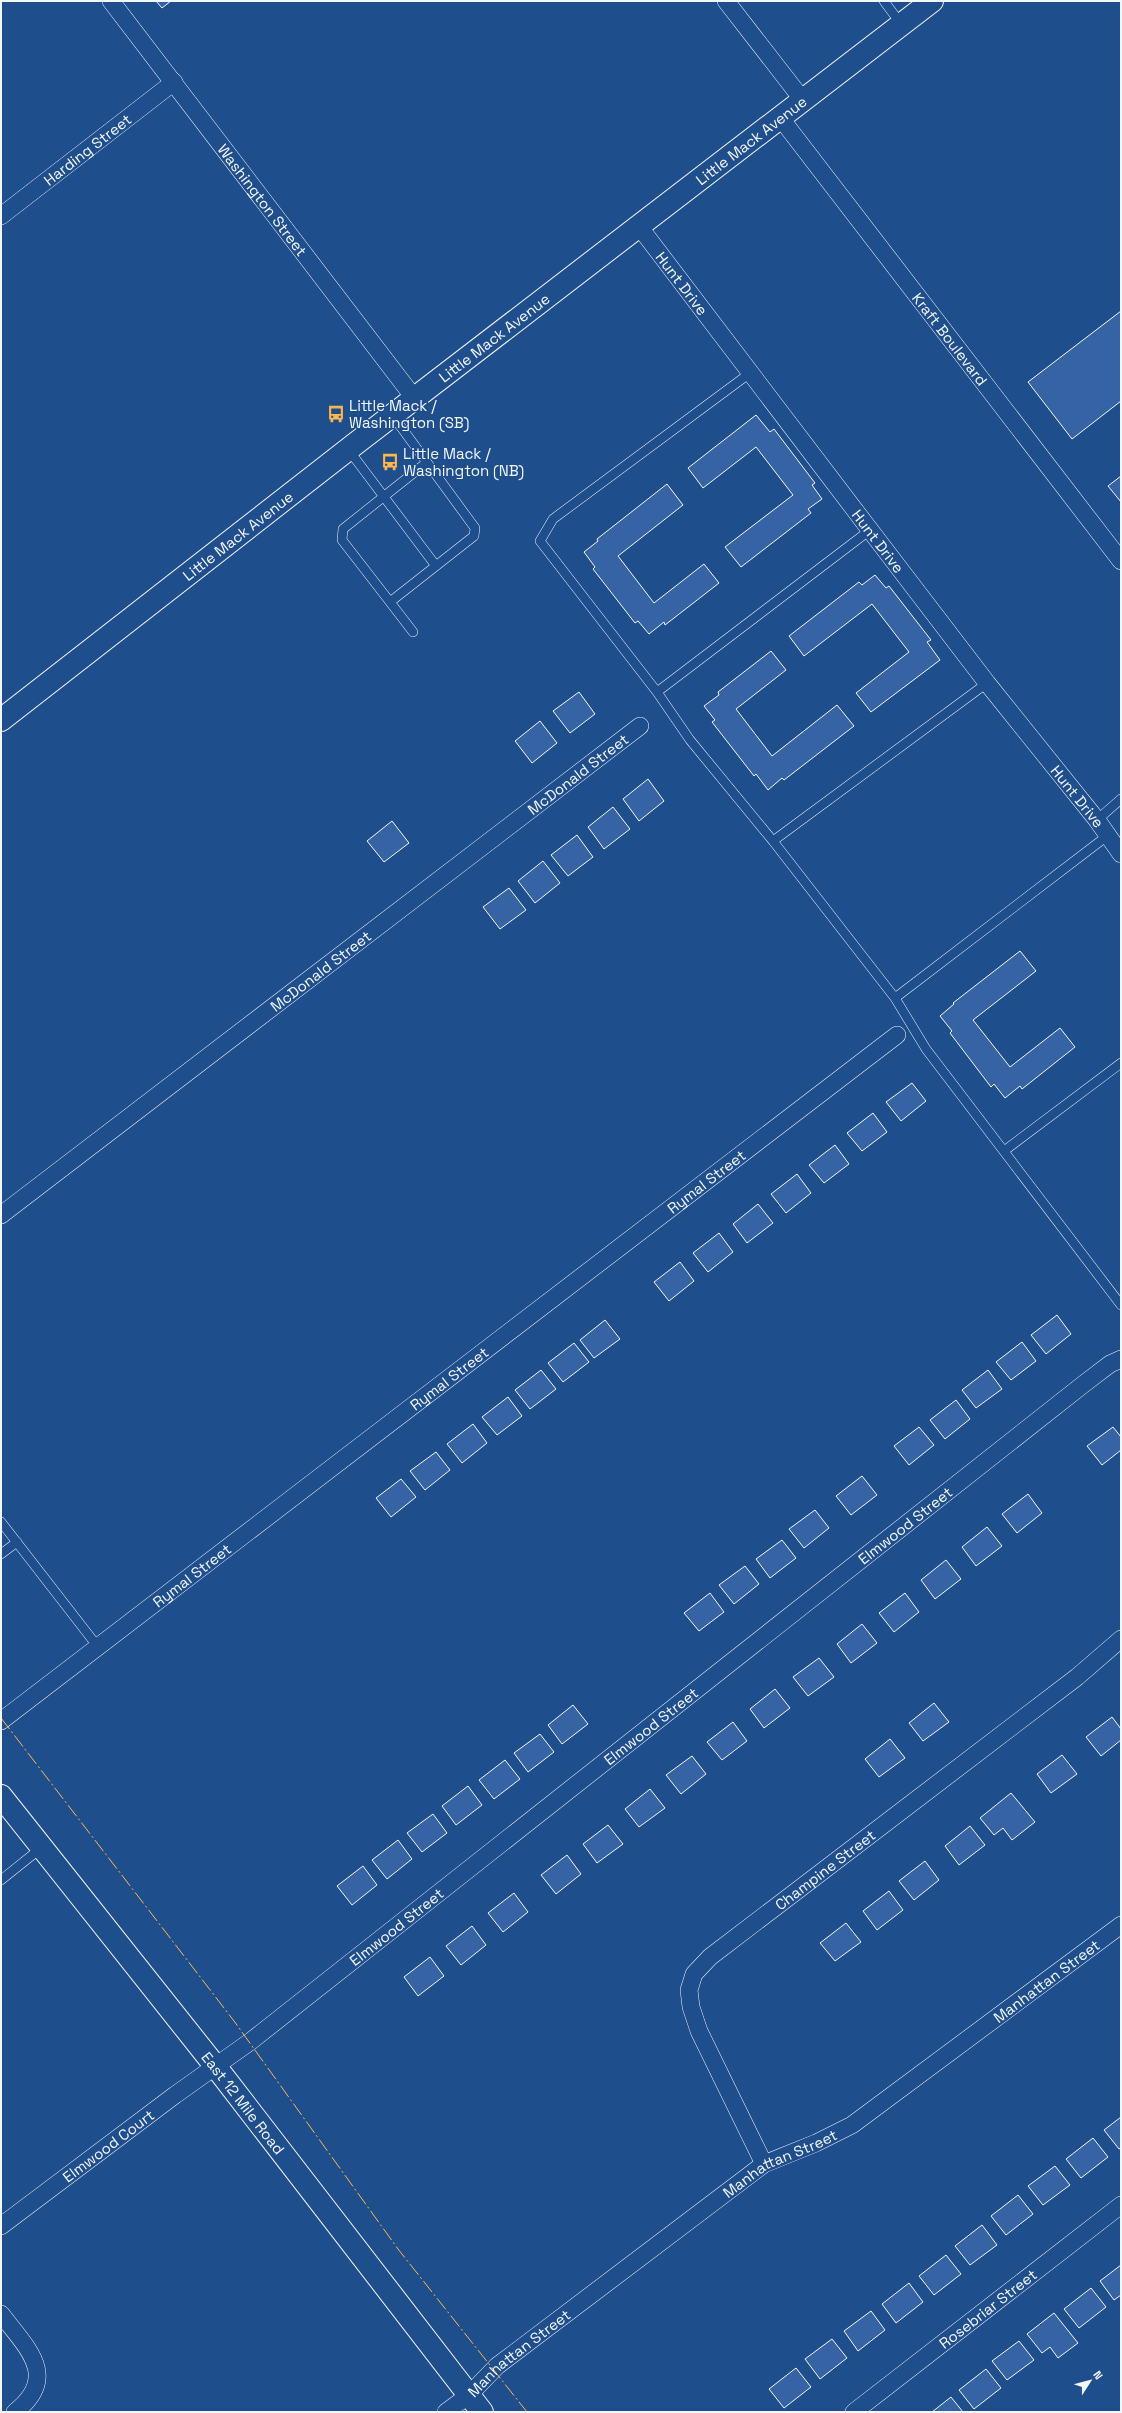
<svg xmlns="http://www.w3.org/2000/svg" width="1122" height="2413" font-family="'Space Grotesk',sans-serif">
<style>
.building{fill:#3563a3;stroke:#f2f6ff}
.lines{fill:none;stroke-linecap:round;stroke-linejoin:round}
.service-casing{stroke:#f2f6ff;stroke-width:10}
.minor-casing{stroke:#f2f6ff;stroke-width:18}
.secondary-casing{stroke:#f2f6ff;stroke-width:24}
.service{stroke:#1f4e8c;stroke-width:9}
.minor{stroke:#1f4e8c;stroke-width:17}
.secondary{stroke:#1f4e8c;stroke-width:22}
.power{stroke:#ffb74d;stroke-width:1;stroke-dasharray:14 3 2 3;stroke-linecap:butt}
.labels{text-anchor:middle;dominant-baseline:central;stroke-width:3;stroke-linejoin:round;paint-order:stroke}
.street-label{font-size:15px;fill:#f2f6ff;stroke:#1f4e8c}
.poi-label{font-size:15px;fill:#f2f6ff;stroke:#1f4e8c;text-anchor:start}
</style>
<rect width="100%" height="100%" fill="#1f4e8c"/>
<path class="building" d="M156,1H171L162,8Z
M1121,311V401L1072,439L1028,382Z
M756,415L770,432L774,429L815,483L812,485L822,499L808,509L811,513L741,567L725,547L793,495L756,447L703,488L688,468Z
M1121,476V502L1108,486Z
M667,484L683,505L618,556L654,603L704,564L719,583L665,625L664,622L649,634L638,621L635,623L593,569L595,567L584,552L598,541L597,539Z
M875,575L886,588L889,586L931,640L927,642L940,660L871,712L856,693L909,652L872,604L804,656L789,636L859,582L862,585Z
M771,651L786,670L736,709L772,756L837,705L854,726L784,780L782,778L768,790L756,774L754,776L712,722L715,720L704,706L719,695L718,692Z
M579,692L595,714L570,733L553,711Z
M540,721L557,743L532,763L515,741Z
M648,779L664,801L639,821L623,799Z
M613,807L630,829L604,849L588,827Z
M392,821L409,843L384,862L367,841Z
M577,835L593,857L568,876L551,855Z
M543,861L560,883L535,903L518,881Z
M509,888L526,910L500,929L483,907Z
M1020,951L1036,971L973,1020L1010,1067L1060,1028L1075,1047L1022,1089L1020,1086L1005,1098L994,1084L991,1087L950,1033L952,1031L940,1016L954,1004L953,1003Z
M912,1083L926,1101L901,1121L886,1102Z
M873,1113L887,1132L862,1151L847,1133Z
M835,1145L849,1164L824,1183L809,1165Z
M797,1174L811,1193L786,1213L771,1194Z
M758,1204L773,1223L747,1243L733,1224Z
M719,1233L733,1252L708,1272L693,1253Z
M680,1262L694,1281L669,1301L654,1282Z
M1057,1315L1071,1334L1046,1354L1031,1335Z
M605,1320L620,1339L594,1358L580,1340Z
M1022,1342L1036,1361L1011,1380L996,1362Z
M574,1343L589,1362L563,1382L548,1363Z
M541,1370L556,1389L530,1409L515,1390Z
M988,1370L1002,1389L976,1408L962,1390Z
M508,1397L522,1416L497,1435L482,1417Z
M956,1400L970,1419L945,1439L930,1420Z
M473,1424L487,1443L462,1463L447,1444Z
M919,1427L934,1445L909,1465L894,1446Z
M1113,1427L1121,1437V1450L1102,1465L1087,1446Z
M436,1452L450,1470L425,1490L410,1471Z
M862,1476L877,1495L851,1515L836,1496Z
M401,1479L416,1497L391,1517L376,1498Z
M1028,1494L1042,1513L1017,1533L1002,1514Z
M815,1510L829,1528L804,1548L789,1529Z
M987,1527L1002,1546L976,1566L962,1547Z
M782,1540L796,1558L770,1578L756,1559Z
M946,1560L961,1579L935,1599L921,1580Z
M745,1566L759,1584L734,1604L719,1585Z
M710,1593L724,1612L699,1631L684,1613Z
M905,1593L919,1612L894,1632L879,1613Z
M862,1624L877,1643L851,1663L837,1644Z
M819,1658L834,1677L808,1696L793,1677Z
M775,1689L790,1708L764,1728L750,1709Z
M934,1703L949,1722L923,1741L909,1723Z
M573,1705L588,1724L562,1744L548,1725Z
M1112,1717L1121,1729V1740L1101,1756L1086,1737Z
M733,1722L747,1741L722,1760L707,1742Z
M540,1734L554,1752L528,1772L514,1753Z
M890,1739L905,1758L879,1777L865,1759Z
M1062,1755L1077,1774L1051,1793L1037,1774Z
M692,1756L706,1774L681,1794L666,1775Z
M505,1760L520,1779L494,1799L479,1780Z
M468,1786L482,1805L456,1825L442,1806Z
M650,1789L665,1808L639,1827L625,1809Z
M1011,1793L1035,1822L1012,1840L1003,1828L994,1835L980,1818Z
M433,1814L447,1833L422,1852L407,1833Z
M608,1825L623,1844L597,1863L583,1844Z
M970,1826L985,1845L959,1865L945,1846Z
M398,1840L412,1859L387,1879L372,1860Z
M567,1855L581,1874L556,1894L541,1875Z
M925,1861L939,1880L914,1900L899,1881Z
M363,1866L377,1885L352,1905L337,1886Z
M889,1891L903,1910L877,1930L863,1911Z
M514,1893L528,1912L503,1932L488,1913Z
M846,1923L861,1942L835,1961L820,1943Z
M472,1926L486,1945L461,1965L446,1946Z
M430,1957L444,1976L418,1996L404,1977Z
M1121,2117V2148L1119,2149L1104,2130Z
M1093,2138L1108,2157L1081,2178L1066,2159Z
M1055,2166L1070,2185L1043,2205L1028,2186Z
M1018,2195L1033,2214L1006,2235L991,2216Z
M982,2225L997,2245L970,2265L955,2246Z
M946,2255L961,2274L934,2295L919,2276Z
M1121,2265V2295L1114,2300L1100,2281Z
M909,2283L923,2302L896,2323L882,2304Z
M1091,2288L1106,2307L1079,2328L1064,2309Z
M871,2311L885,2330L858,2351L844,2331Z
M1054,2313L1078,2343L1058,2358L1050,2347L1042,2353L1027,2334Z
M832,2339L847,2358L820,2379L805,2359Z
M1019,2341L1034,2360L1007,2380L992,2361Z
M796,2368L811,2387L784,2408L769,2389Z
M986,2369L1001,2388L974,2409L959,2390Z
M951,2397L963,2412H932Z"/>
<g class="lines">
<g class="service-casing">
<path id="service" d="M884,1L901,24
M750,373L553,519L540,541L657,692L690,740L773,841L895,998L926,1049L1121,1305
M393,416L475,528L474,536L390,602L342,540L343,529L426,463
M348,449L436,566
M390,602L413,632
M657,692L870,530
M1097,820L1121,799
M773,841L987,683
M895,998L1107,836
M1004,1151L1121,1063
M1,1522L98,1647
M1,1554L17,1542
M1,1880L41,1848"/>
</g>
<g class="minor-casing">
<g id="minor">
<path id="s1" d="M111,1L415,399"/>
<path d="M726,1L802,99"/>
<path id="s2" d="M779,116L1121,561"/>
<path id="s3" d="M1,216L174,82"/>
<path id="s4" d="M638,225L870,530L987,683L1097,820L1121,854"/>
<path id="s5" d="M1,1215L640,726"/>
<path id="s6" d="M1,1721L897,1035"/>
<path id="s7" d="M764,2164L699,2031L691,2007L689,1990L694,1974L710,1957L1077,1677L1121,1639"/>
<path id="s8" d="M1,2226L175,2095L251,2041L1085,1383L1110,1364L1121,1359"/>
<path d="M1,2314C27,2348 60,2377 15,2412"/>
<path id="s9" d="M446,2412L469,2395L497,2366L764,2164L816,2143L852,2125L1121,1925"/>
<path id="s10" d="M854,2412L1121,2205"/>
</g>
</g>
<g class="secondary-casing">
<g id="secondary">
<path id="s11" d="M1,720L355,444L932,1"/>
<path id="s12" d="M1,1796L216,2067L482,2412"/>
</g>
</g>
<use href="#service" class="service"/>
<use href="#minor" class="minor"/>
<use href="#secondary" class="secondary"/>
<path class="power" d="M1,1718L234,2021L398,2249L527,2412"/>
</g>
<defs>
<g id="bus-bare" transform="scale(1.38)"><path d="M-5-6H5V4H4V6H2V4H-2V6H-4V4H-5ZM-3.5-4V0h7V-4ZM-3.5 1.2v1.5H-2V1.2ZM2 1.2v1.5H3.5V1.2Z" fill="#ffb74d" stroke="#1f4e8c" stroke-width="2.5" paint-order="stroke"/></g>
</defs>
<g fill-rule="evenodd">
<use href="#bus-bare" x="336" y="414"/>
<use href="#bus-bare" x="390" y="462"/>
</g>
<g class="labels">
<g class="street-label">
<text stroke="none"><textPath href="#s11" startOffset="948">Little Mack Avenue</textPath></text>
<text stroke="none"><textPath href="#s3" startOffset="109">Harding Street</textPath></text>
<text stroke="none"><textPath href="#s1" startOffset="250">Washington Street</textPath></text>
<text stroke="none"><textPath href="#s4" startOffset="73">Hunt Drive</textPath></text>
<text stroke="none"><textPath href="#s11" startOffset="624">Little Mack Avenue</textPath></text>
<text stroke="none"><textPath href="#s2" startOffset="281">Kraft Boulevard</textPath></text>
<text stroke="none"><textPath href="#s11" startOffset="300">Little Mack Avenue</textPath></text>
<text stroke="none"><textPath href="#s4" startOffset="397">Hunt Drive</textPath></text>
<text stroke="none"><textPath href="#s5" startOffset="726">McDonald Street</textPath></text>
<text stroke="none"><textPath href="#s4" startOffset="721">Hunt Drive</textPath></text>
<text stroke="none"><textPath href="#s5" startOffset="402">McDonald Street</textPath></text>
<text stroke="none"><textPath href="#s6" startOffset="888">Rymal Street</textPath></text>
<text stroke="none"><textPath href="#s6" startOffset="564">Rymal Street</textPath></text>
<text stroke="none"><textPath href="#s8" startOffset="1144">Elmwood Street</textPath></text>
<text stroke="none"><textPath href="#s6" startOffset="240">Rymal Street</textPath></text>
<text stroke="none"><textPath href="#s8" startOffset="820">Elmwood Street</textPath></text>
<text stroke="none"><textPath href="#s7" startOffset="375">Champine Street</textPath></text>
<text stroke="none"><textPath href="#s8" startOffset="496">Elmwood Street</textPath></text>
<text stroke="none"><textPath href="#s9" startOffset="742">Manhattan Street</textPath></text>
<text stroke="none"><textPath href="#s12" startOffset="391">East 12 Mile Road</textPath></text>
<text stroke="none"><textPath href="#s8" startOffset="134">Elmwood Court</textPath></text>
<text stroke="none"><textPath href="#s9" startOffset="418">Manhattan Street</textPath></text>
<text stroke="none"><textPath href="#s10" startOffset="169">Rosebriar Street</textPath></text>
<text stroke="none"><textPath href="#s9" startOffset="94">Manhattan Street</textPath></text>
</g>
<g class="poi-label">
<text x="349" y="405">Little Mack /<tspan x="349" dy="17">Washington (SB)</tspan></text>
<text x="403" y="453">Little Mack /<tspan x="403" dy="17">Washington (NB)</tspan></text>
</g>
</g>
<rect width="1122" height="2413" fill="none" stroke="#f2f6ff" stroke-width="4"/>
<g transform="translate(1090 2381) rotate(54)" stroke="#1f4e8c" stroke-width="3" paint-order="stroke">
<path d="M0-3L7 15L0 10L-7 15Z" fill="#f2f6ff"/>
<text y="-6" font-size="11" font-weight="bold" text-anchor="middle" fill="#f2f6ff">N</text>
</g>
</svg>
